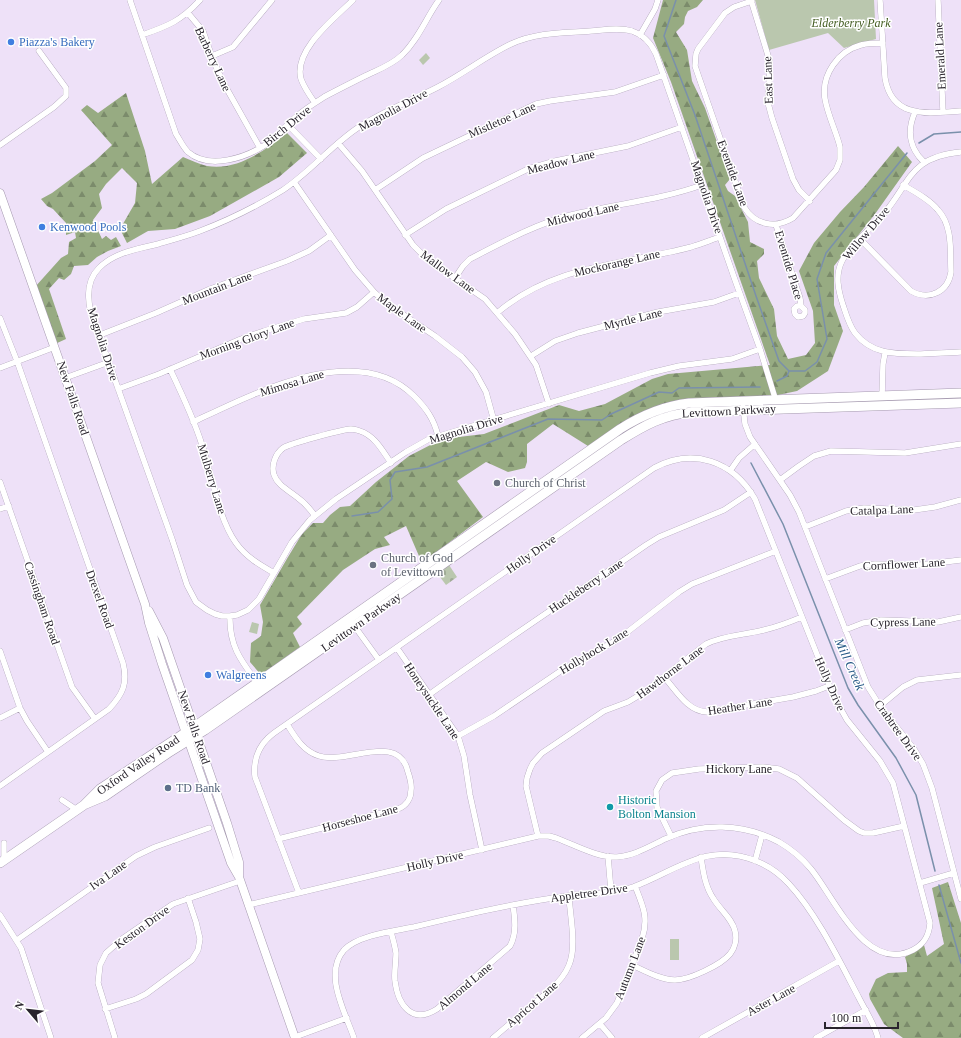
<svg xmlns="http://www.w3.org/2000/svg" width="961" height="1038" font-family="Georgia,serif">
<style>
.green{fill:#bac7ae}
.forest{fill:url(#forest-firs)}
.cemetery{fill:url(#cemetery-stones)}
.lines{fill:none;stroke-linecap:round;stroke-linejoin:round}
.stream{stroke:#7a90ab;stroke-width:1.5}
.minor-casing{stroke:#a599af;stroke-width:6}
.secondary-casing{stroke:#a599af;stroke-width:9}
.primary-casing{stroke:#a599af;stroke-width:10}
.minor{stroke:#fff;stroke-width:5.5}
.secondary{stroke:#fff;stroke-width:8}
.primary{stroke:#fff;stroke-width:9}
.shop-dot{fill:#3f7fe0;stroke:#fff;stroke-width:1.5}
.worship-dot{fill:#6b7280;stroke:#fff;stroke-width:1.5}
.service-dot{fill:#5c6f8a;stroke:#fff;stroke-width:1.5}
.culture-dot{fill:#0f9aa8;stroke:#fff;stroke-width:1.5}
.labels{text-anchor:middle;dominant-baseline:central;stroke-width:3;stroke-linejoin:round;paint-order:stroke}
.park-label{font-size:12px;font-style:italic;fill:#435c21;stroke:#fff}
.shop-label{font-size:12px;fill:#366cbe;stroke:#fff;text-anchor:start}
.street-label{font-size:12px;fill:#29242d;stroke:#fff}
.worship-label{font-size:12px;fill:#5b616d;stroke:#fff;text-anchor:start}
.service-label{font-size:12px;fill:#4e5e75;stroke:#fff;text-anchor:start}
.culture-label{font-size:12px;fill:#0d838f;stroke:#fff;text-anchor:start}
.water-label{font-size:13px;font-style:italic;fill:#265986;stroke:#fff}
</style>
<defs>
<pattern id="forest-firs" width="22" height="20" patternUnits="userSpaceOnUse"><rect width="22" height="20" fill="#97ab82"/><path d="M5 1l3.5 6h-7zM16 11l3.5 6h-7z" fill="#7b8b6b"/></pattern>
<pattern id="cemetery-stones" width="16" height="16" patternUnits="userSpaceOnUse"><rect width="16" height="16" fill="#bac7ae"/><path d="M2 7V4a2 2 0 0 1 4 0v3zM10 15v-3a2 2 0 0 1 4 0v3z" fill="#a0ab96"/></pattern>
</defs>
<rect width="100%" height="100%" fill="#eee1f8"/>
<path class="green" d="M755,0H874L876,39L844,48L828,33L769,50Z
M426,53L430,58L423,65L419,60Z
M252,622L259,624L257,634L249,632Z
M670,939H679V960H670Z"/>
<path class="forest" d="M663,0H703L697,7L688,11L685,17L684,24L676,32L687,50L692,81L705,108L730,179L725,185L728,191L735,196L748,222L750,242L764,249V254L757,261L759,278L774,309L777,336L788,359L806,355L815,343L813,311L799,271L814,243L840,212L864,187L898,146L912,162L875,214L834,266V305L843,331L828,371L797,391L778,395L646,410L602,438L588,446L553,424L527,444V462L525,468L508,472L486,462L457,481L483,517L422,563L406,526L384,537L390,545L375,549L343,570L297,617L302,624L293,633L300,647L261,675L250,662L251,643L261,636L263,622L260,605L288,557L302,534L313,523H323L330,515L340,507L350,506L376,482L409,456L442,439L484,434L559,405L579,411L605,404L652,379L668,374L770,365L671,82L653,38Z
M126,93L145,151L152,184L183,157C191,160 199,164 207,166C237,171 264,151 287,133L307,153L279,177L210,216L175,229L148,231L127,243L120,229L135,203L137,183L122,168L106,184L99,194L102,208L93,220L102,239L106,236L111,240L116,237L121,246L108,251L97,257L88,265L74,266L71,274L64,280L59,278L49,289L66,339L55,344L35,287L61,258L68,254L69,242L76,238L75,232L66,235V223L53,209L47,206L41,199L52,193L95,161L112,145L81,110L87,105L98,113Z
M948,882L961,923V1038H903L884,1024L870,999L869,994L876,979L888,973L907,972V964L905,957L924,945L927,956L944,944L932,888Z"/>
<path class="cemetery" d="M449,565L457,577L446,585L437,573Z"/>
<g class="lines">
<path class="stream" d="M676,0L664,36L695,115L756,296L779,361L789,371H805L817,362L827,339L817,279L826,253L907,153
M919,143L934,134L961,132
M777,381L787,376L789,371
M751,463L783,524L848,688L858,705L896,758L916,795L935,871
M352,516L378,512L392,499L390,480L395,472L427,467L548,419L602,420L611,414L659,392L672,393L679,388L760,387
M939,885L961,963"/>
<g class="minor-casing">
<path id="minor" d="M130,0L176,134C180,140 183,147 188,152C209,170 245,158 265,145C277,137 286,125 297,116C305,109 315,103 324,97C337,90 351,83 365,76C377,70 392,65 402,55C418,40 426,18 439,0
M751,0L770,62L768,103L772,118L793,179L799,190L810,201
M880,0L885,78C892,120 929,113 961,111
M938,0L943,112
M752,1L734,7L725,13L698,49L696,54L695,66L744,207C755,225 775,229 793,218L836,170L840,160V147C836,131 828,116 825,99C821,75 838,51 861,45C868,43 875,43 883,43
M188,13L203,31L213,60L223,82L260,148
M142,35C168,26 181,21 200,0
M640,35L655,9L658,0
M212,56L233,47L272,0
M315,103C310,96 304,87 301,79C293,50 335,18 353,0
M915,112C907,130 909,148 924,162
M288,125L321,159
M338,143L362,171L413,245L427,259L485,299L515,334L536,365L549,404
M0,145L54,107L66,96V88L39,51
M961,152C909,157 911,182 883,215C870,230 851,243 842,261C835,275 838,290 843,305C846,314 849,325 855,333C872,355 896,354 921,354C935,353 948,353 961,352
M294,182L355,270L374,292L386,303L435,336L462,357L469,365L475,372L486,392L494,421
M375,190L423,158L536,104L550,101L615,92L664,75
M776,225L800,298L801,306L805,310V313L803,316L798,317L795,314L794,309L797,306H801
M405,235L446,209L528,169L555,161L628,146L682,127
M860,239L911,291C929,301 948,292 951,272C950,251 953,226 938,210C929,199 915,192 903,185
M455,278L463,266L470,259C501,243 538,223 571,215C615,204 660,200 702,185
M497,313C554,264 624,265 691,247C701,244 711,240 720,237
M0,318L17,361L123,663C128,683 123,694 109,709L0,786
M100,335L156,313L210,289L287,261L309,251L331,235
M760,349L732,359L679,366L650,373L429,439L406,452L336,499L310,520L292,542L259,599L248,610L237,615L230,616H222L215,614L207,610L196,602L187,585L172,539L91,313C87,297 87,280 99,268C115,252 138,249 158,244C172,240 187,236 200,231C229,220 257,206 283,190C310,172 330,147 356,129C381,112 411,101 438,87C463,74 486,56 511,44C537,32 564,33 591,31C604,30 619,27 632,31C644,35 651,43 656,54L735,280L760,349L776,401
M531,356L555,341L578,333L658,312L714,302L739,293
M0,368L55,347
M170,369C182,394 194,419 202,445C212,475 218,518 236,543C246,557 260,565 274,573
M65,378L109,362
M118,389L159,374L241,339L264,331L304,319L346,313L357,307L374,292
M882,397L883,364L885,353
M743,407L745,424L750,437L790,495L799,512L868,687L880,706L914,749L923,764L932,788L961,899
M193,422C253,394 357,339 414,396C426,408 434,419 438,436
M730,471L739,458L755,444
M780,480L799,466L814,456L831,451L905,453L961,444
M0,482L72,687L95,719
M0,509L9,506
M315,516C310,509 305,503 298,498C290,491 278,486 274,475C271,466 275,454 283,448C291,443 341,430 351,429C354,429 357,430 360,431C375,436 382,450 391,463
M805,527L846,511L864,508L914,510L935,507L961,500
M825,579L860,566L875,564L920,565L961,560
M230,616C229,647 242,662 259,685
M353,624L379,660
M845,630L863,623L881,620L938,622L961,617
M397,648L458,736L464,756L470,795L482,850
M0,651L20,708L27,721L48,752
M664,677C677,691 687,711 707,712L793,697L816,691L829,686
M430,694C501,643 574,595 646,545L659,537L724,510L751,492
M880,706L903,687L917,680L961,675
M0,718L20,708
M458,736L494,716L562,670L617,640L679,592L692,584L776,551
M62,800L77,810
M538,836L526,786L527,778L530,769L533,763L542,753L604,711L628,702L643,693L706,644C724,635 745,635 764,630C777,627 790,622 802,617
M671,836L657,807L656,791L662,780L672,773L699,769L763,767L779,769L797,778L844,820L859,831L864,833H873L904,826
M278,839L398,809C406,806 411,799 411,790C412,784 410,778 408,772C399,731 346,765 319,756C303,751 295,737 287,724
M608,856L611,891
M4,860V843
M755,861L762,835
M920,883L954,873
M248,905L538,836H549L556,838C575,845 598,858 617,857C634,856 650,846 665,839C702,822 743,823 779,842C791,849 802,858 811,869C834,897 866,974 913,950C924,944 929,936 930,923L893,783L880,761L847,720L834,697L755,499C733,461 693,447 654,468L274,733C259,744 253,759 255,777L299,893
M0,915L21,948L51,1038
M391,932C393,939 395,946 396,953C396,962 394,971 395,981C398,1005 412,1025 437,1009L510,946C517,933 515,919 513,905
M17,940L136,856L155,847L209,828
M632,965C645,971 661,980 675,980C689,980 721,965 730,954C735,948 737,939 735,931C732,918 720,910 713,898C705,886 703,871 701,857
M105,1009L136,999L146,994L192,960L198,950L200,939L196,922L188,898
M600,1024L612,1038
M295,1037L347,1018
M115,1038L98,983L100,965L106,953L122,939L173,904L240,881
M354,1038C345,1012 323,974 344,950C358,935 394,931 414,927C464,915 515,903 567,896C588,893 613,894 633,887C676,871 707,841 756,861C769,866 780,874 789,884C817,914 840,962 859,998C866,1012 874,1023 878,1038
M493,1038L550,990C558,983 565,975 569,965C577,946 570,916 569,896
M582,1038L606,1018L617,1003L642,939C649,918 643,906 635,886
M702,1038L839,961
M816,1038L866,1010"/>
</g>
<g class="secondary-casing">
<path id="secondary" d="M0,193L145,604L149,623L162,664L231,863L239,877L295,1038
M149,611L163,638L227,823L239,862V876"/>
</g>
<g class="primary-casing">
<path id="primary" d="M86,804L105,796L168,753L205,730L621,440C645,425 663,415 692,412L961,403
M0,863L84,805L100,789L194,727L620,429C642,415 663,406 689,403L961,393"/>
</g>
<use href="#minor" class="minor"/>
<use href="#secondary" class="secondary"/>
<use href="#primary" class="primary"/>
</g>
<g class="shop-dot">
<circle cx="11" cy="42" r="4"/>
<circle cx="42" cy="227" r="4"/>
<circle cx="208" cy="675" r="4"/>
</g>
<g class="worship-dot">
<circle cx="497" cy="483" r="4"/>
<circle cx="373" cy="565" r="4"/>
</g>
<circle class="service-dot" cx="168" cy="788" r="4"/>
<circle class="culture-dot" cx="610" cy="807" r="4"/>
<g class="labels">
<g class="park-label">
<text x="851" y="23">Elderberry Park</text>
</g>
<g class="shop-label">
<text x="19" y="42">Piazza's Bakery</text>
<text x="50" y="227">Kenwood Pools</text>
<text x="216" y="675">Walgreens</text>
</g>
<g class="street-label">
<text transform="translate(940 56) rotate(-93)">Emerald Lane</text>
<text transform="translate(213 59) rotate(65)">Barberry Lane</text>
<text transform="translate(768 80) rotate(-92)">East Lane</text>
<text transform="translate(393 110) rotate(-28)">Magnolia Drive</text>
<text transform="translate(502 120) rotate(-24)">Mistletoe Lane</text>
<text transform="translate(287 126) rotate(-39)">Birch Drive</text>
<text transform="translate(561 162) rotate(-14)">Meadow Lane</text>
<text transform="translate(733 173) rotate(70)">Eventide Lane</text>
<text transform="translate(707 197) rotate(71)">Magnolia Drive</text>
<text transform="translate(583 214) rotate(-13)">Midwood Lane</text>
<text transform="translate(866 233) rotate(-50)">Willow Drive</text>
<text transform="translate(617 263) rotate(-13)">Mockorange Lane</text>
<text transform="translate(789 265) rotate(73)">Eventide Place</text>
<text transform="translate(448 272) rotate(36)">Mallow Lane</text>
<text transform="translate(217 288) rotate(-21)">Mountain Lane</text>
<text transform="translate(402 313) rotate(36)">Maple Lane</text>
<text transform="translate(633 319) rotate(-14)">Myrtle Lane</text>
<text transform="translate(247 339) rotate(-20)">Morning Glory Lane</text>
<text transform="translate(103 344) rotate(72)">Magnolia Drive</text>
<text transform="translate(292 383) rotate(-17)">Mimosa Lane</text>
<text transform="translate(73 398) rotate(71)">New Falls Road</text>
<text transform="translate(729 411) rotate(-3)">Levittown Parkway</text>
<text transform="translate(466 429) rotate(-17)">Magnolia Drive</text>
<text transform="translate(212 479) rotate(73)">Mulberry Lane</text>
<text transform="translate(882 510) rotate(-2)">Catalpa Lane</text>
<text transform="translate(531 554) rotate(-35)">Holly Drive</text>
<text transform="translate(904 564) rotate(-3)">Cornflower Lane</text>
<text transform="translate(586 586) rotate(-34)">Huckleberry Lane</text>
<text transform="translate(100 599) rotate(70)">Drexel Road</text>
<text transform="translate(42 603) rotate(71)">Cassingham Road</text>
<text transform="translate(361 622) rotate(-35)">Levittown Parkway</text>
<text transform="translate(903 622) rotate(-1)">Cypress Lane</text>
<text transform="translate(594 651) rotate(-31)">Hollyhock Lane</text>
<text transform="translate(670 672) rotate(-37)">Hawthorne Lane</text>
<text transform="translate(830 684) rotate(66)">Holly Drive</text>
<text transform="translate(432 701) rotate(56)">Honeysuckle Lane</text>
<text transform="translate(740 706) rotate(-9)">Heather Lane</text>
<text transform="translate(194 727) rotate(71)">New Falls Road</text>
<text transform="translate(898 730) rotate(54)">Crabtree Drive</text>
<text transform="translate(138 765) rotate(-34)">Oxford Valley Road</text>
<text x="739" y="769">Hickory Lane</text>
<text transform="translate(360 818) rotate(-15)">Horseshoe Lane</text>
<text transform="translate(435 861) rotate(-13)">Holly Drive</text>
<text transform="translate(108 875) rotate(-35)">Iva Lane</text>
<text transform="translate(589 893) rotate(-8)">Appletree Drive</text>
<text transform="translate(142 927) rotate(-36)">Keston Drive</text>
<text transform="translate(630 968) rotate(-69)">Autumn Lane</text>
<text transform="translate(465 986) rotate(-40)">Almond Lane</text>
<text transform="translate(771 1000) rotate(-29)">Aster Lane</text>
<text transform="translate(532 1004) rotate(-41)">Apricot Lane</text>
</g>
<g class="worship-label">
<text x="505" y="483">Church of Christ</text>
<text x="381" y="558">Church of God<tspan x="381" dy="14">of Levittown</tspan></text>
</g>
<g class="service-label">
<text x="176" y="788">TD Bank</text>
</g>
<g class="culture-label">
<text x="618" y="800">Historic<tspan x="618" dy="14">Bolton Mansion</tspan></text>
</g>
<g class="water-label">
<text transform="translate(850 664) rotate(66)">Mill Creek</text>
</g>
</g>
<g transform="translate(28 1010) rotate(298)" stroke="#ffffff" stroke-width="3" paint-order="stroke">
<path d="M0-3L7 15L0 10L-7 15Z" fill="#29242d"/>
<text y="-6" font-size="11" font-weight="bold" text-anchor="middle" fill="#29242d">N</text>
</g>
<path d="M825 1022v6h73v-6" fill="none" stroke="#29242d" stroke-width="2"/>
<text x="831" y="1022" font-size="12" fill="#29242d" stroke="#ffffff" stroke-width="3" paint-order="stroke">100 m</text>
</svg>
